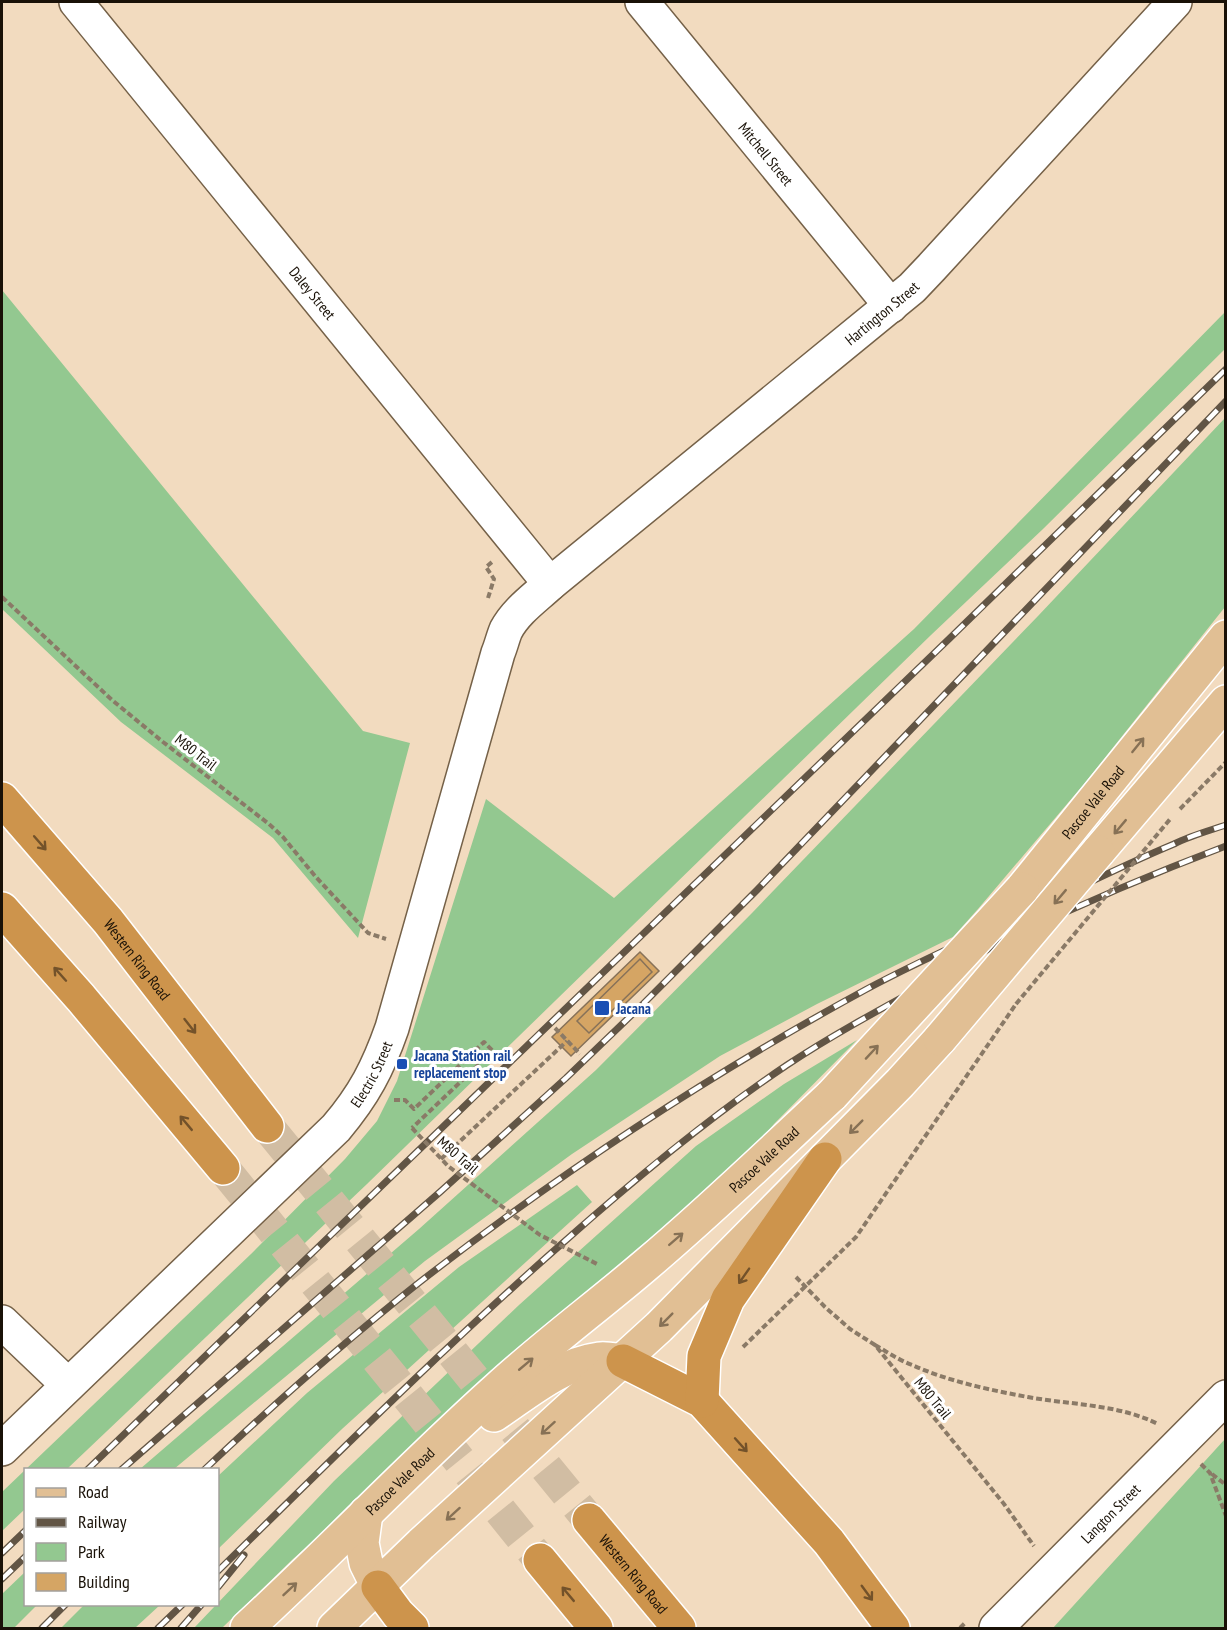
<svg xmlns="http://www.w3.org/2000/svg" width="1227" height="1630" font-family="'PT Sans Narrow',sans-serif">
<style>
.green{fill:#93c890}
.building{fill:#d5a564;stroke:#877259;stroke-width:1.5;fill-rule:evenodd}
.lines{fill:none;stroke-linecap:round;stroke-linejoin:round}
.highway-tunnel{stroke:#d1bda3;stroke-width:33;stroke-dasharray:33 16;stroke-linecap:butt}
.minor-casing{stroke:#756148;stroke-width:36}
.major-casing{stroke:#fff;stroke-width:36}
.highway-casing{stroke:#fff;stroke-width:36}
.path{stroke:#8a7a67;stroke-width:4;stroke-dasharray:6 3;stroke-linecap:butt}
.minor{stroke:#fff;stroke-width:33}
.major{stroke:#e1bf94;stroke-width:33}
.highway{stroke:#cd944c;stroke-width:33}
.rail-casing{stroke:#625545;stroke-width:7}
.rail{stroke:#fff;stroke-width:4.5;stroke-dasharray:14;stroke-linecap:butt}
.major-bridge-casing{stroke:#fff;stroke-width:36;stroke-linecap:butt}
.path-bridge{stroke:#8a7a67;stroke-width:4;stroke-dasharray:6 3;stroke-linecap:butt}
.major-bridge{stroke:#e1bf94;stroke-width:33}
.oneway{stroke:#877155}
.oneway2{stroke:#73522a}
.transit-dot{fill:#1a4fb4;stroke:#fff;stroke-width:2}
.labels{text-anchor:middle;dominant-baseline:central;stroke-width:6;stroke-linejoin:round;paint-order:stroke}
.street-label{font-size:15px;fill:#191107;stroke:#fff}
.transit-label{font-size:15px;font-weight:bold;fill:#164399;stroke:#fff;text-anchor:start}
</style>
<rect width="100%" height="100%" fill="#f2dbbf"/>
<path class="green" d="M2,290L363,731L410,743L358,938L273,838L121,722L2,609Z
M1225,312V349L1043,529L931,635L367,1184L67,1469L26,1470L25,1509L2,1531V1492L251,1254L345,1159L377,1121L397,1081L486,799L614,898L914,629Z
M1225,418V607L1084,784L978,909L953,937L817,1004L720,1056L572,1154L425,1261L174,1469H140L419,1229L596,1070L752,913L1038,616Z
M857,1040L774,1124L730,1174L422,1444L293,1559L222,1628H194L334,1481L519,1305L696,1146L784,1084Z
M577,1185L592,1202L342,1429L218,1549V1476L307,1393L459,1267Z
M1225,1439V1628H1053Z
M25,1572L26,1604L37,1605L14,1628H2V1594Z
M84,1605V1604L160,1605L135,1628H61Z"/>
<path class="building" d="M640,952L659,971L571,1056L552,1037ZM640,959L652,972L589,1033L577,1021Z
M640,959L652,972L589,1033L577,1021Z"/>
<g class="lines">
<path class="highway-tunnel" d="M267,1126L589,1520
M223,1168L540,1560"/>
<g class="minor-casing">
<g id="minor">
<path id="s1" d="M76,2L550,584"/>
<path id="s2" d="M642,2L891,306"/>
<path d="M2,1322L68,1385"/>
<path id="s3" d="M2,1449L336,1128C364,1095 378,1068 392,1028L498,653C501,646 503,637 506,630C516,611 535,598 550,584L912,288L931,268L1175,2"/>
<path id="s4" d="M996,1628L1226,1397"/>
</g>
</g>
<g class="major-casing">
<g id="major">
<path d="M1098,852L1226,702"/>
<path id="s5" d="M1022,889L1226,637"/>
<path d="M494,1415C526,1394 560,1364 599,1359C607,1358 615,1360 623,1361"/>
<path d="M366,1513L362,1543L366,1563L378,1587"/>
<path id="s6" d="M247,1628C332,1550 411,1466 497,1389C545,1345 598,1306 647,1264C711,1210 771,1152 832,1095"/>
<path d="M334,1628L421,1544L659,1327L900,1083L940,1039"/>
</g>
</g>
<g class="highway-casing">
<g id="highway">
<path id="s7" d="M2,799L108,921L267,1126"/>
<path d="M2,909L81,998L223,1168"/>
<path d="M623,1361L702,1401L829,1542L893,1628"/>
<path d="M702,1401L704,1356L728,1299L825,1159"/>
<path id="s8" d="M589,1520L679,1628"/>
<path d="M540,1560L596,1628"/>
<path d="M378,1587L398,1614L412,1628"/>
</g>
</g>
<path class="path" d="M2,597L112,700L163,742L269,824L283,837L315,876L368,933L386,939
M488,598L494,579L486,567L492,562
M1180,809L1226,762
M555,1028L580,1054
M394,1100H405L414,1109L484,1042L493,1051L412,1128
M441,1159L567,1041
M796,1277L825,1307L850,1329L875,1345L1004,1504L1034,1546
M875,1345C887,1352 899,1360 912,1365C948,1381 989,1390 1028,1397C1071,1405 1118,1404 1158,1424
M743,1347L856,1237L1016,1004
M1201,1464L1210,1473L1226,1516
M1212,1474L1226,1485
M960,1628L966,1622"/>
<use href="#minor" class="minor"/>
<use href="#major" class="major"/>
<use href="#highway" class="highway"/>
<g class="rail-casing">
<path id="rail" d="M87,1470L950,638L1226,369
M121,1470L440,1192L566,1078L642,1005L757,890L1226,401
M204,1470C272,1406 343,1343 416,1285C557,1175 707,1076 865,990C915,963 967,940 1019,916C1070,892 1121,866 1174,844C1190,836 1208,831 1226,825
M2,1553L26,1530
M218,1571C332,1459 445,1346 565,1241C635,1179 708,1118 787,1065C831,1036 877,1011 923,986C948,971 974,956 1000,943C1074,907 1149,875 1226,846
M2,1579L26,1556
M218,1587L244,1555
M42,1628L66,1604
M158,1628L183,1604
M181,1628L202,1604"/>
</g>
<use href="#rail" class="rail"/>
<g class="major-bridge-casing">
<path id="major-bridge" d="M940,1039L1098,852
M832,1095L1022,889"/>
</g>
<path class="path-bridge" d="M1016,1004L1171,818
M412,1128L448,1166L540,1235L597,1264"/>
<use href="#major-bridge" class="major-bridge"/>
</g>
<defs><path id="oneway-shaft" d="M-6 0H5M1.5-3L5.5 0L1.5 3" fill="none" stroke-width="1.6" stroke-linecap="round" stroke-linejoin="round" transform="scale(1.5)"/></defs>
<g class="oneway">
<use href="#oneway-shaft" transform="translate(1138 745) rotate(-51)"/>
<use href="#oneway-shaft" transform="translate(1120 827) rotate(130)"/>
<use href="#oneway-shaft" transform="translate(1060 897) rotate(130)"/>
<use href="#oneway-shaft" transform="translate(872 1052) rotate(-47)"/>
<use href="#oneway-shaft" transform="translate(856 1127) rotate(135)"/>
<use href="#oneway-shaft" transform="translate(676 1239) rotate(-41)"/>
<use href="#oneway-shaft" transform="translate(666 1320) rotate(135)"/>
<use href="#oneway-shaft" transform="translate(526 1364) rotate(-40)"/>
<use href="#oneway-shaft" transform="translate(548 1428) rotate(138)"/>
<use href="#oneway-shaft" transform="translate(453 1514) rotate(138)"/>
<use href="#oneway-shaft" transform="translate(290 1589) rotate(-43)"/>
</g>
<g class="oneway2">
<use href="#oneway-shaft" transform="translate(40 843) rotate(49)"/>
<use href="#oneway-shaft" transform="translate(60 974) rotate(-132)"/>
<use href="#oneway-shaft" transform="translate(190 1026) rotate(52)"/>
<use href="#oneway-shaft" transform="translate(186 1123) rotate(-130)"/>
<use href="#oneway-shaft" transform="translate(744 1276) rotate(125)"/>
<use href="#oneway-shaft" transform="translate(741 1445) rotate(48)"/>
<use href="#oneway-shaft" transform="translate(867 1593) rotate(54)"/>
<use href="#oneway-shaft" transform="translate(568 1594) rotate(-130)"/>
</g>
<g class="transit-dot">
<rect x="594" y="1000" width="16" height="16" rx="3"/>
<rect x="396" y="1058" width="12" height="12" rx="3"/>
</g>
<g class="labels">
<g class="street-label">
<text stroke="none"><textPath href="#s2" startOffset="196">Mitchell Street</textPath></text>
<text stroke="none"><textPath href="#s1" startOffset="375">Daley Street</textPath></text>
<text stroke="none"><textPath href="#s3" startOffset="1485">Hartington Street</textPath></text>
<text transform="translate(196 752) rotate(38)">M80 Trail</text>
<text stroke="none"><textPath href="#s5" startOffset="112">Pascoe Vale Road</textPath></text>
<text stroke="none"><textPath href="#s7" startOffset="210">Western Ring Road</textPath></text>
<text stroke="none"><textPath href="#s3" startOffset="528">Electric Street</textPath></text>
<text transform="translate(458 1155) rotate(41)">M80 Trail</text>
<text stroke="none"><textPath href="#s6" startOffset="698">Pascoe Vale Road</textPath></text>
<text transform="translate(933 1398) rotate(51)">M80 Trail</text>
<text stroke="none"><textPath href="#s6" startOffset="212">Pascoe Vale Road</textPath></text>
<text stroke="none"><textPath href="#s4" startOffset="162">Langton Street</textPath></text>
<text stroke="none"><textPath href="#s8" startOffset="70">Western Ring Road</textPath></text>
</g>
<g class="transit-label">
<text x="616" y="1008">Jacana</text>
<text x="414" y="1055">Jacana Station rail<tspan x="414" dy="17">replacement stop</tspan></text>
</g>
</g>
<rect width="1227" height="1630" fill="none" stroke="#191107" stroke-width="6"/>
<rect x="24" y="1468" width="195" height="138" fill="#ffffff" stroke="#a3a09c" stroke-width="1.5"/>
<rect x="36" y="1488" width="30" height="9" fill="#e1bf94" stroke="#a3a09c" stroke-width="1.5"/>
<text x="78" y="1498" font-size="18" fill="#191107">Road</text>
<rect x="36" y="1518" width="30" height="9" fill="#625545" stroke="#a3a09c" stroke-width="1.5"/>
<text x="78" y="1528" font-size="18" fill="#191107">Railway</text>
<rect x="36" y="1543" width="30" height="18" fill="#93c890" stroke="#a3a09c" stroke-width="1.5"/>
<text x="78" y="1558" font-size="18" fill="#191107">Park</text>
<rect x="36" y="1573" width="30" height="18" fill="#d5a564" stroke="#a3a09c" stroke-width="1.5"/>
<text x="78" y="1588" font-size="18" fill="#191107">Building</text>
</svg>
